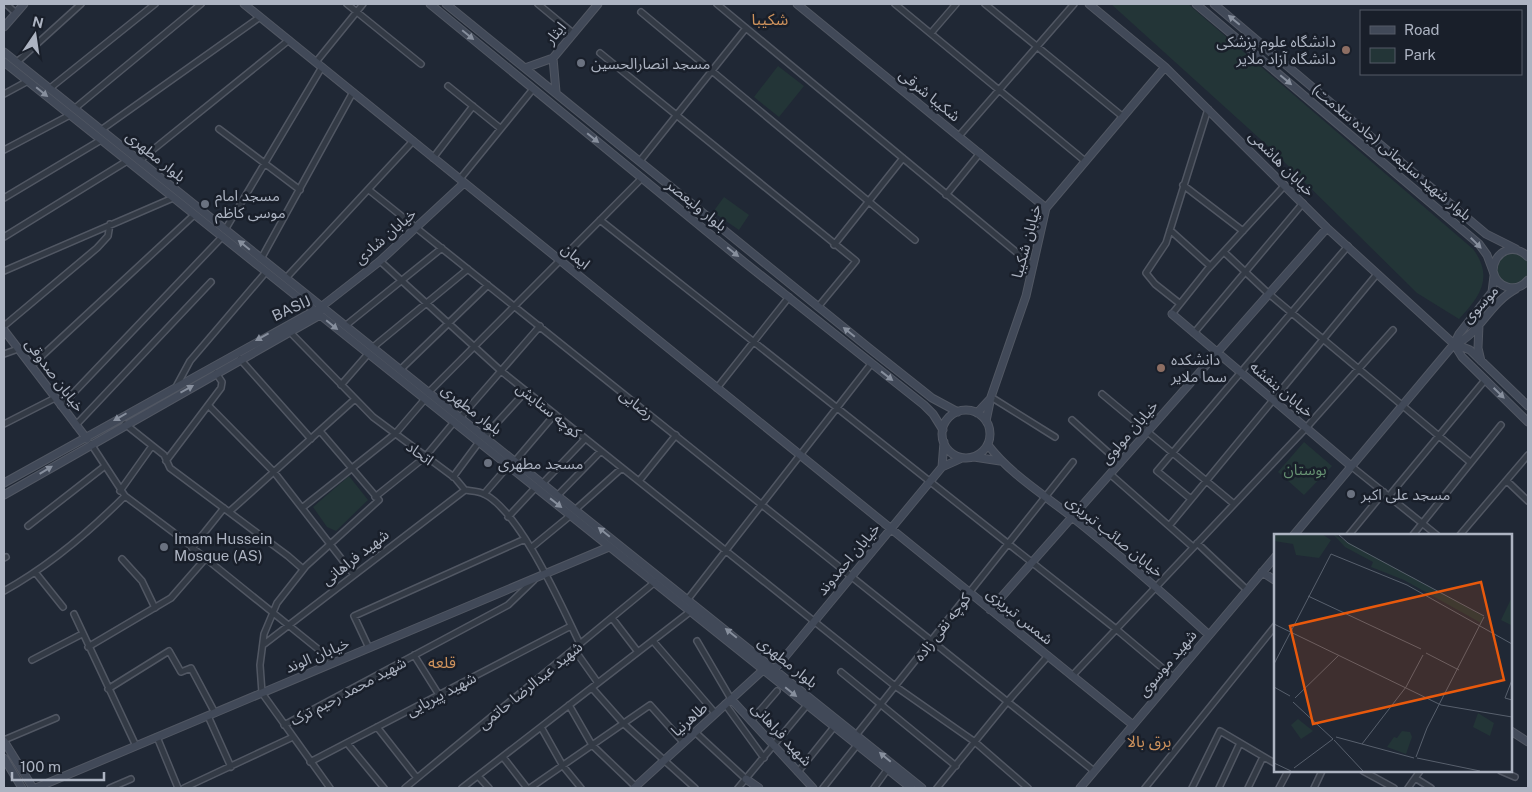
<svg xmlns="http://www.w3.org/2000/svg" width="1532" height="792" font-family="'Public Sans','Noto Sans Arabic',sans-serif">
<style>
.green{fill:#233537}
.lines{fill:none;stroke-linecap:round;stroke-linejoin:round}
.street-casing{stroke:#515763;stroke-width:8}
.secondary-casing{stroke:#515763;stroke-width:9}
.street{stroke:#333a45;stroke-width:5}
.secondary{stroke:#414958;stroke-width:7}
.oneway{fill:#878f9d}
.education-dot{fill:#8d6e63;stroke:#191f2a;stroke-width:2}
.worship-dot{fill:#6b7280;stroke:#191f2a;stroke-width:2}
.labels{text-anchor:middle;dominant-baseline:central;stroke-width:5;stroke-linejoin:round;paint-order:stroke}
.street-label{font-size:15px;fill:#adb4c2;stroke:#191f2a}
.poi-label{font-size:15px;fill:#adb4c2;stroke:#191f2a;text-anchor:start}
.park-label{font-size:15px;fill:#669172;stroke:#191f2a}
.neighbourhood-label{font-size:16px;fill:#ce925c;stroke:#191f2a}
.inset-road{fill:none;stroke:#58606d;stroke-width:1}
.view{fill:#e8590c;fill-opacity:0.15;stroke:#e8590c;stroke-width:2.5}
.inset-edge{fill:none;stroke:#adb4c2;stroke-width:2.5}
</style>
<rect width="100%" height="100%" fill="#202835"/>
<path class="green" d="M1111,4H1188L1473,249C1494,277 1480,297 1459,319L1417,293L1269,147Z
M778,66L804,86L779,117L754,97Z
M724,197L749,215L739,230L713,212Z
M1497 269a16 16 0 1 1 32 0a16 16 0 1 1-32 0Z
M1304,442L1332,466L1304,495L1278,472Z
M349,476L368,500L336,531L327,527L313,507Z"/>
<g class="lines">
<g class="street-casing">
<path id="street" d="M6,4L16,13
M347,4L421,64
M538,4L573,33
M717,4L1033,266
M895,4L1085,161
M985,4L1122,116
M641,12L915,240
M931,33L956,4
M600,53L856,261L818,307
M17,62L81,4
M316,62L363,4
M448,86L500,128
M49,89L155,4
M4,94L28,81
M74,109L201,4
M219,129L300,190
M101,130L260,17
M959,136L1074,4
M4,150L70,115
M433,158L473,106
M139,161L289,40
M640,161L746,28
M460,179L533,89
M1183,185L1243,231
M369,190L1094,771
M946,195L980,153
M4,198L101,140
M600,220L1116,629L1173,677
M225,230L322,67
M1170,230L1210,266
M4,237L127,161
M834,245L903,158
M1224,252L1269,294L1470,462
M261,259L353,92
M380,261L501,371L895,686L975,742L1028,788
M4,271L173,198
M286,278L413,141
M1179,303L1155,284L1146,273L1166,243L1208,109
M1172,314L1207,270L1285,185
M4,326L97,248L108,236L110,224
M345,326L442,248
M289,331L373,417L455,478L465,490C470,491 479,491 484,494C520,511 562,607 580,644
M1194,333L1303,203
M372,348L468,269
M4,354L18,349
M240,359L311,439
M31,366L194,215
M400,370L488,285
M177,385L190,361L266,272
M341,385L368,354
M717,388L789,297
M428,393L642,178
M1102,394L1234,504
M991,397L1055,437
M61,406L222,237
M209,406L274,472L354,575
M460,418L540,326
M1072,420L1120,463
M4,424L55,398
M125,424L164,455L170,468L288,556L303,569
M76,425L211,282
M320,431L379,500L306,566L277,603L264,634L260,665L262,693L330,788
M484,437L526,391
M91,444L125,496L173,532L334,662
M166,461L221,388L222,382L216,373
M515,461L555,414
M1351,466L1438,536
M1110,474L1193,547
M453,477L479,442
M639,481L676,435
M1507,481L1528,501
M543,483L585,439
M120,491L152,446
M484,494L509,465
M558,495L601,451
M1389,496L1485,380
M375,497L425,457L454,422
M1191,499L1157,471L1348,246
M302,508L395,434L425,399
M576,509L622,468
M229,512L355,399
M508,517L536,487
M28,526L105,466
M1169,526L1377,274
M1348,536L1384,492
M1412,536L1501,425
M1459,536L1528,455
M1197,543L1247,590
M532,547L571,515
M192,548L224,508
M4,558L6,557
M122,559L142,581L155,608
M35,572L63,607
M4,591C49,566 88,533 125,496
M688,599L871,364
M74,614L136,746
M612,618L638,652
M653,641L715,713
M697,641L731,699
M263,645L465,490
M88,647L171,598L205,559
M369,648L354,616L525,539
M574,649L598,683
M414,655L439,695
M32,660L82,634
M841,672L956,766
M1072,676L1306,428L1393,330
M592,688L624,724L695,788
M108,689L169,651L181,672L191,668L215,713
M725,704L764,758
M569,705L592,745L637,788
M208,716L231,767
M751,721L777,691
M284,725L508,605L534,580
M377,727L417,778
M541,727L563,766L581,788
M695,732L746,779
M857,734L1073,462
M157,737L178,788
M4,740L56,718
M347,743L384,788
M503,757L527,788
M310,762L571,626
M1363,771L1394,788
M1501,771L1515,777
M798,772L834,727
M478,776L489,788
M1415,778L1431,788
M110,788L131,779
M184,788L293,737
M405,788L655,582
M462,788L691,611
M530,788L650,705L683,742
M738,788L807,705
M823,788L857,745
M874,788L887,770
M937,788L1008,701L1048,656
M1145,788L1276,625
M1192,788L1220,731L1276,764
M1219,788L1240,743
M1248,788L1263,757
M1279,788L1288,771
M1314,788L1322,771
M1408,788L1420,771"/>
</g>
<g class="secondary-casing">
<path id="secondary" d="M244,4L1133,725
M430,4L744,262L924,405L933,414L943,430
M446,4L869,348L932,398L958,412
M797,4L1046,208
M1089,4L1165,67L1327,228L1454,344L1462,357L1528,422
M1196,4L1479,244L1487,255L1493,271
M1214,4L1486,234L1516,249
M4,27L24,4
M4,52L922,788
M553,58L556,92
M4,62L911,788
M525,68L553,58L598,4
M1528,257C1514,242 1494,251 1493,271C1497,288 1516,294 1528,280
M1172,314L1351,466
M1479,325L1478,348L1481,361
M4,330L87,439
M1455,344L1470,350L1528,406
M1455,344C1479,335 1489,303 1516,289
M942 434a24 24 0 1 1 48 0a24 24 0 1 1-48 0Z
M977,413L991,398
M986,421L991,397L1026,296L1046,208L1165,67
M988,445C1010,474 1043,494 1072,517C1119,554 1164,594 1209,635
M974,457L1000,461
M942,467L944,442
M4,483L321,307L380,261L464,183
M4,495L320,315V312
M1293,536L1454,344L1459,334L1492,292L1494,276
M1262,572L1276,581
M990,610L1327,228
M731,699L813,788
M1511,731L1528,742
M4,741L33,788
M4,758L22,788
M746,779L759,788
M36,788L609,547
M634,788L763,670L775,669L942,467L962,458
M1080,788L1276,556"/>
</g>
<use href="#street" class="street"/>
<use href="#secondary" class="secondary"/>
</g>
<defs><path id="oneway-solid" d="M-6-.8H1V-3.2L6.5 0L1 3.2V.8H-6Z" transform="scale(1.25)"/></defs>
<g class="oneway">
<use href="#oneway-solid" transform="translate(1234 20) rotate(-140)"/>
<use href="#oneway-solid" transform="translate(468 35) rotate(39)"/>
<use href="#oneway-solid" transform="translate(1286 80) rotate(40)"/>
<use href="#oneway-solid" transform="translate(42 92) rotate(39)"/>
<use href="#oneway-solid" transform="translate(593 138) rotate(39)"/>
<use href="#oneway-solid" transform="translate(1476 243) rotate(45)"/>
<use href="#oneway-solid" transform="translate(244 245) rotate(-141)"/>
<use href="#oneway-solid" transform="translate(733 252) rotate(39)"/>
<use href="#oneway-solid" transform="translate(332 325) rotate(39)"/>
<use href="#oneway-solid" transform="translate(849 332) rotate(-141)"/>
<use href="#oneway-solid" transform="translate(262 337) rotate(151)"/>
<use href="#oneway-solid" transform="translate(887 376) rotate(38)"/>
<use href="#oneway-solid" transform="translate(187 389) rotate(-29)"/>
<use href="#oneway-solid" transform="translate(1499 393) rotate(44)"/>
<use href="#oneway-solid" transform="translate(120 417) rotate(150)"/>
<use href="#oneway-solid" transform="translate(46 470) rotate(-31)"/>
<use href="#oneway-solid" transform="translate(556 503) rotate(38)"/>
<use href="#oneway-solid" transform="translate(604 532) rotate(-141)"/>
<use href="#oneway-solid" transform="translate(731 633) rotate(-141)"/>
<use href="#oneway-solid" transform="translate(791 692) rotate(39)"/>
<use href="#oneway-solid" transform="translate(885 757) rotate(-140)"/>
</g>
<g class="education-dot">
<circle cx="1346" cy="50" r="5"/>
<circle cx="1161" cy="368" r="5"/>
</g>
<g class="worship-dot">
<circle cx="581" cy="63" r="5"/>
<circle cx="205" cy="204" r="5"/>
<circle cx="488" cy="463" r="5"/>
<circle cx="1351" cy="494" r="5"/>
<circle cx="164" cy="547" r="5"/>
</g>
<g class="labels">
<g class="street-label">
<text transform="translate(555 33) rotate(-50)">ایثار</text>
<text transform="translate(930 95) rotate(39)">شکیبا شرقی</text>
<text transform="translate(1392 152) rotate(40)">بلوار شهید سلیمانی (جاده سلامت)</text>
<text transform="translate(156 156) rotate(39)">بلوار مطهری</text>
<text transform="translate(1282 163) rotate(45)">خیابان هاشمی</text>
<text transform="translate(697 205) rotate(39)">بلوار ولیعصر</text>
<text transform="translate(385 236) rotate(-41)">خیابان شادی</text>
<text transform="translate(1026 241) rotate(-75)">خیابان شکیبا</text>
<text transform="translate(576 256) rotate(39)">ایمان</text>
<text transform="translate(1480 304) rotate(-47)">موسوی</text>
<text transform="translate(291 308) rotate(-25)">BASIJ</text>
<text transform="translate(55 375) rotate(53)">خیابان صدوقی</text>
<text transform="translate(1282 389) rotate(40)">خیابان بنفشه</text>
<text transform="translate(637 404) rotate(39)">رضایی</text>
<text transform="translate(472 409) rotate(38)">بلوار مطهری</text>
<text transform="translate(549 410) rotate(39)">کوچه ستایش</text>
<text transform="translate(1129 432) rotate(-49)">خیابان مولوی</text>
<text transform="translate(420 453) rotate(36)">اتحاد</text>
<text transform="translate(1115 536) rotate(39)">خیابان صائب تبریزی</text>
<text transform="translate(355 557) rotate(-38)">شهید فراهانی</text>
<text transform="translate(848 559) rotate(-50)">خیابان احمدوند</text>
<text transform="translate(1020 616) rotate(39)">شمس تبریزی</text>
<text transform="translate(942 627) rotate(-52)">کوچه نقی زاده</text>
<text transform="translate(317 655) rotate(-23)">خیابان الوند</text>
<text transform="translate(788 662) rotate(39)">بلوار مطهری</text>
<text transform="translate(1167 663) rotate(-50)">شهید موسوی</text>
<text transform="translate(530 685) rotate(-39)">شهید عبدالرضا حاتمی</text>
<text transform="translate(348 691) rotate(-28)">شهید محمد رحیم ترک</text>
<text transform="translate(441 694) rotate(-28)">شهید پیریایی</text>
<text transform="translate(689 719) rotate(-42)">طاهرنیا</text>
<text transform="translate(782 734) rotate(47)">شهید فراهانی</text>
</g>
<g class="poi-label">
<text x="1336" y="41" text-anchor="end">دانشگاه علوم پزشکی<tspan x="1336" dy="17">دانشگاه آزاد ملایر</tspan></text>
<text x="591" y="63">مسجد انصارالحسین</text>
<text x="215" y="195">مسجد امام<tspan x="215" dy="17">موسی کاظم</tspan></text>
<text x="1171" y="359">دانشکده<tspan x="1171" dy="17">سما ملایر</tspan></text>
<text x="498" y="463">مسجد مطهری</text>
<text x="1361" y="494">مسجد علی اکبر</text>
<text x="174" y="538">Imam Hussein<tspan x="174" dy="17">Mosque (AS)</tspan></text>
</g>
<g class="park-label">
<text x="1305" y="469">بوستان</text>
</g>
<g class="neighbourhood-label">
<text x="770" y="19">شکیبا</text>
<text x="442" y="662">قلعه</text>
<text x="1149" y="741">برق بالا</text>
</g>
</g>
<g transform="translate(1274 534)">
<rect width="238" height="238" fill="#202835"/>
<path d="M1,0H48L57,6L45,24L22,21L19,10L0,7ZM59,0L209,82L207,89L130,46L97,33L99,28L71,13ZM237,65V91L227,86ZM204,179L220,189L216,202L199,193ZM24,185L39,197L27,205L17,191ZM128,197L136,198L138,203L132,220L113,213L120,203L123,204Z" fill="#233537"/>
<path class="inset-road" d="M64,0L74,9L210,82M34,62L147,115M0,90L167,171L238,183M152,119L185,136M0,130L57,20L133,51L238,110M238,146L231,164L238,166M0,153L16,162M21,164L65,121M19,168L59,205M62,203L140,224M60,206L89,237M88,210L132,153L149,121M142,223L153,194L210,83M143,224L206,237M0,229L17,237M20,234L59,205"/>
<path class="view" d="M207,48L230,146L39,190L16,92Z"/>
<rect width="238" height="238" class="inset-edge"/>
</g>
<rect width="1532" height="792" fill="none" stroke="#adb4c2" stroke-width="10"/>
<rect x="1360" y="10" width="162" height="65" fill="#191f2a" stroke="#545b67"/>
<rect x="1370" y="26" width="25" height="8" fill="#414958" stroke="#545b67"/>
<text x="1404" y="35" font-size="15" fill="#adb4c2">Road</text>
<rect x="1370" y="48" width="25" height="15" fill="#233537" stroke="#545b67"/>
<text x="1404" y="60" font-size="15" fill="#adb4c2">Park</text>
<g transform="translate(35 35) rotate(13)" stroke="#191f2a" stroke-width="4" paint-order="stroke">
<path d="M0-4L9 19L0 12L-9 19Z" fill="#adb4c2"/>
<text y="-8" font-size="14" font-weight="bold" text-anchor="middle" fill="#adb4c2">N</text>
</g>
<path d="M12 772v8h92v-8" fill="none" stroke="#adb4c2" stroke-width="2.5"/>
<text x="20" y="772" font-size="15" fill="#adb4c2" stroke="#191f2a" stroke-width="4" paint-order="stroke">100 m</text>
</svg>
